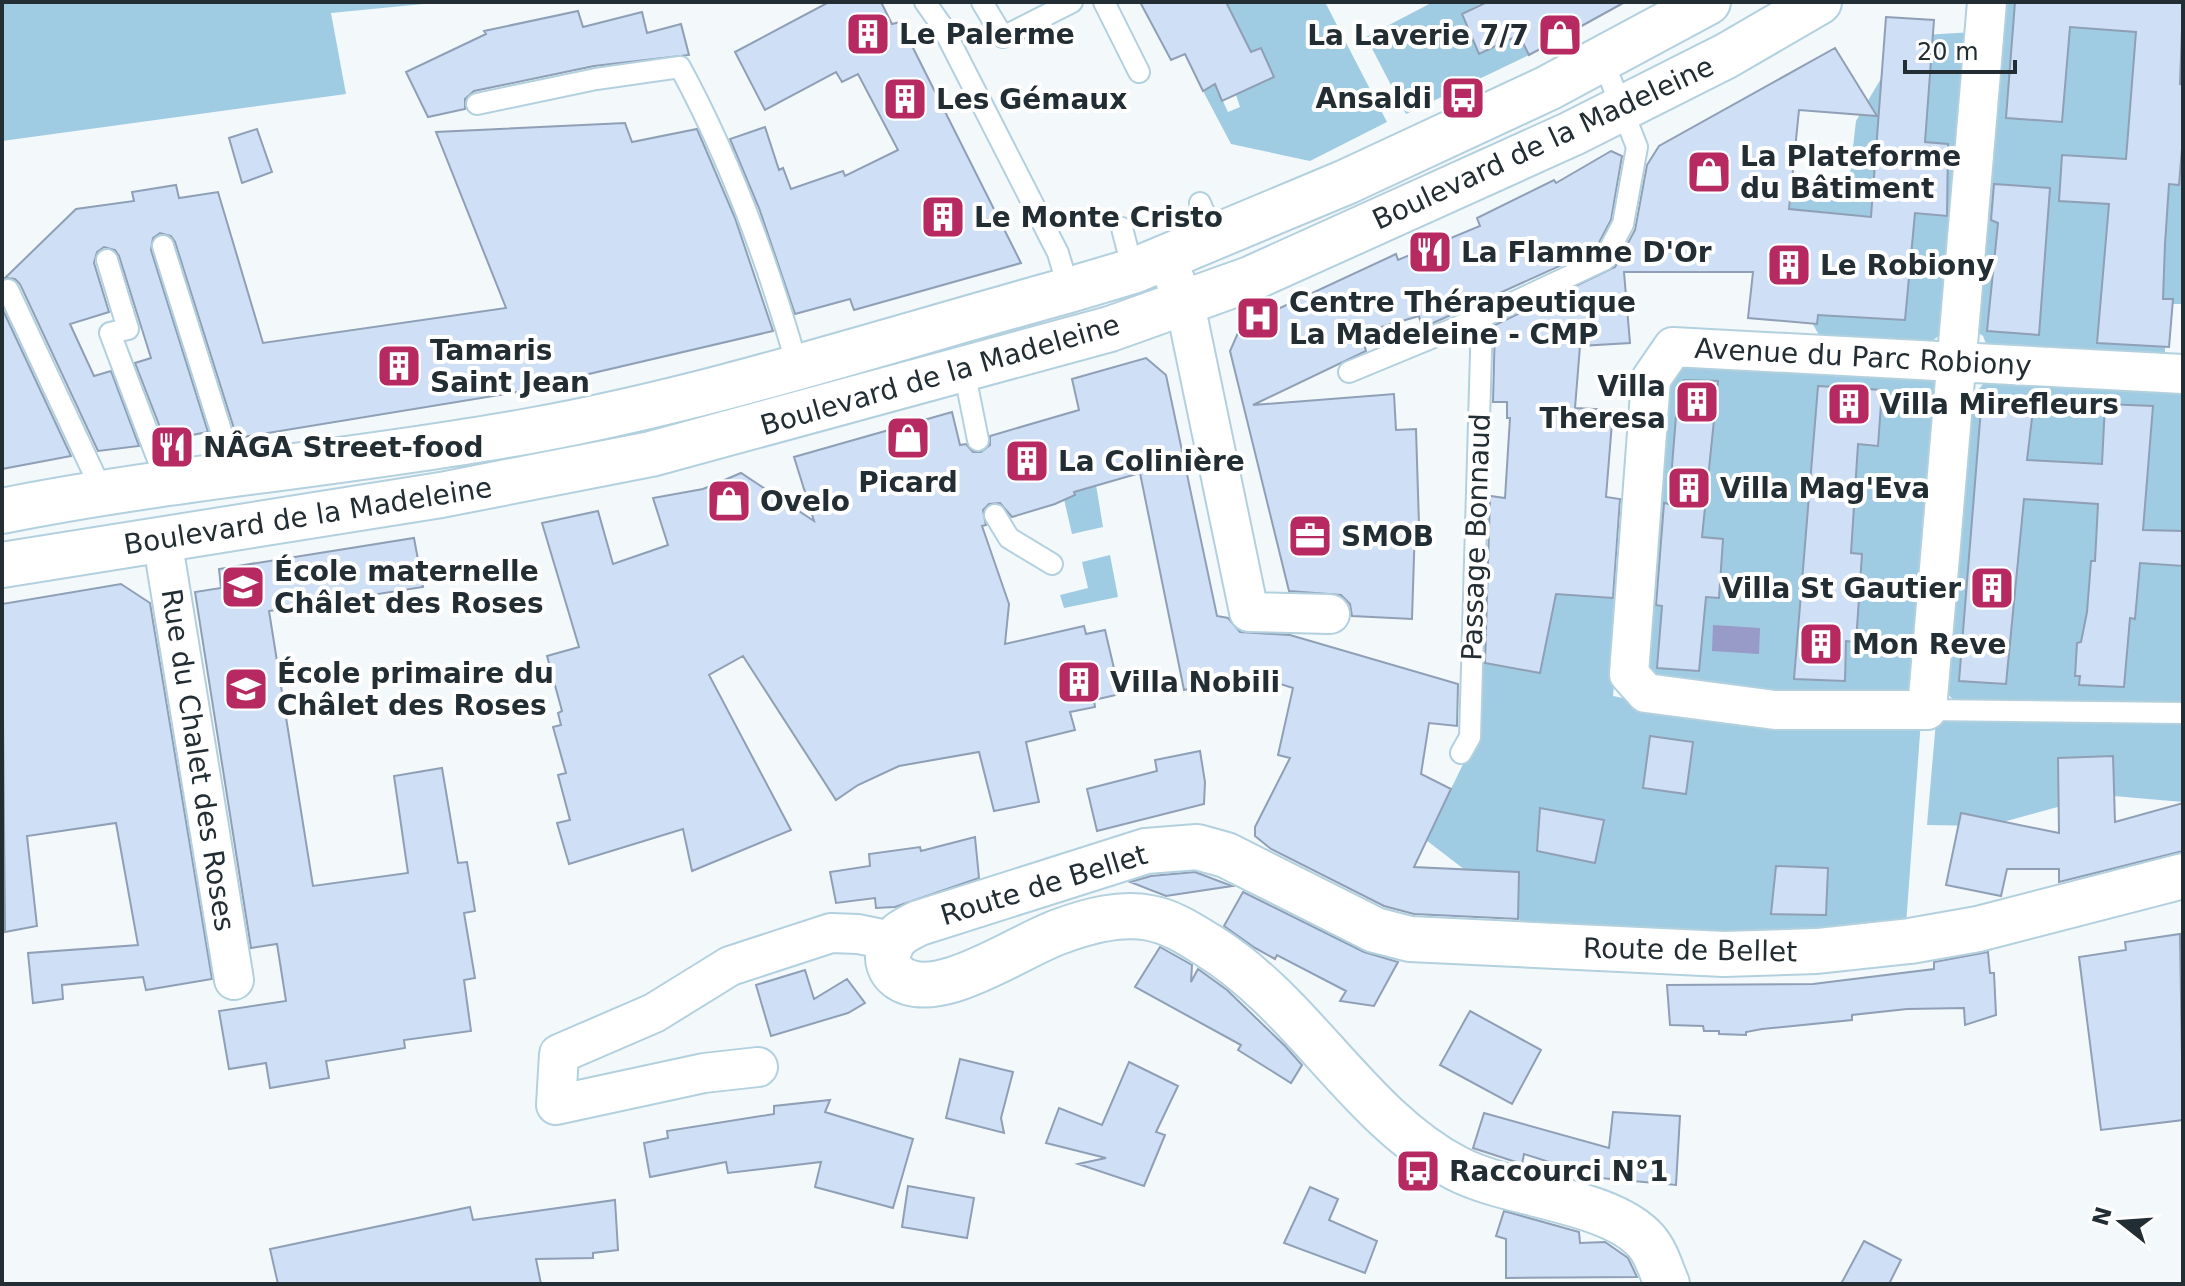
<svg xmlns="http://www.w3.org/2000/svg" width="2185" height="1286" font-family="'DejaVu Sans',sans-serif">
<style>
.green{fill:#9fcce2}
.water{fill:#989ac8}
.building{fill:#cedff6;stroke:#8f9fb5;stroke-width:2}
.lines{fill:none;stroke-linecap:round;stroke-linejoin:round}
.lane-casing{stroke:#b3d0de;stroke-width:24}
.street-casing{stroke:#b3d0de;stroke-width:42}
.secondary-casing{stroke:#b3d0de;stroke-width:48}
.lane{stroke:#fff;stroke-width:20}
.street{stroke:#fff;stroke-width:38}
.secondary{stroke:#fff;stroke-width:44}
.labels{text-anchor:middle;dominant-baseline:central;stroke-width:8;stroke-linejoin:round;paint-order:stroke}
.poi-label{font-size:28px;font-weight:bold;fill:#222e33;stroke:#fff;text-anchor:start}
.street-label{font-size:28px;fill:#222e33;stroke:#fff}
</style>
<rect width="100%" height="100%" fill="#f3f8fb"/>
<path class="green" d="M2,2H444L331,13L346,94L2,141Z
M1226,2H1325L1387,122L1310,161L1231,144L1203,91L1215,84L1228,112L1240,107L1236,95L1274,77L1261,48L1251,52Z
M1433,2H1483L1462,14L1479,53L1519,35L1529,55L1406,114L1366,37Z
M2004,2H2183V304H2165V356L1987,346L1983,336L1977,332Z
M1974,32L1948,328L1930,343L1820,337L1739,192L1847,200L1856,121L1906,36Z
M1697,363L1927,374L1942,390L1918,688L1905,703H1779L1645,674L1666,386L1679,370Z
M1987,379L2183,387L2182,703L1957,704L1945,691L1971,394L1980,388Z
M1096,485L1103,527L1072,534L1063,495Z
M1110,555L1118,597L1064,608L1060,595L1088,588L1082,562Z
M1485,590L1621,598L1613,696L1637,701L1921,720L1906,925L1823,935L1525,930L1512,906L1426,840L1470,750Z
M1936,721L2183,722V802L2102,795L1988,826L1927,825Z"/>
<path class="water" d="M1713,625L1760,628L1759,654L1712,651Z"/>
<path class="building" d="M829,2H881L892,24L900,22L1021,263L854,310L850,299L795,314L759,208L730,139L765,127L779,170L783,168L791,189L843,171L845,176L898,150L858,74L842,82L836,72L765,110L735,52Z
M1140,2H1226L1251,52L1261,48L1274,77L1222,101L1215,84L1203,91L1185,54L1171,60Z
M1487,2H1625L1529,55L1519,35L1479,54L1462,14Z
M2015,2H2183L2180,84L2183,85V136L2179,185L2169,184L2165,244L2163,299H2173L2169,347L2097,343L2109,204L2059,201L2062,155L2126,159L2136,32L2070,27L2062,122L2006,118Z
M578,11L583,27L642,12L647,33L681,24L689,55L594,66L474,91L465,99V109L428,117L406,72L486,34L484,31Z
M1886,17L1934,20L1925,142L1948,144L1947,216L1915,213L1905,320L1818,315L1817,324L1748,318L1753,272H1624L1630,343L1580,346L1575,408L1613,410L1606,497L1620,499L1613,598L1556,594L1540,673L1485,663L1490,496L1505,498L1510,418H1507V402H1493L1495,325L1615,267L1635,230L1647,165L1659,146L1835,48L1877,116L1799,110L1789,209L1871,217Z
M625,123L632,142L697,129L735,218L773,331L576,377L578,382L237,438L175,242L171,236L160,233L153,238L151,250L208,432L165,440L135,363L151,358L119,256L115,250L104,247L97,252L94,263L109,312L70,324L94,376L111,371L139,446L98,451L20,284L15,279L5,278L76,209L134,201L132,192L176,185L179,198L218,192L263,343L506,308L436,132Z
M257,129L272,172L242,183L229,138Z
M1611,151L1622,156L1611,220L1595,250L1422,328L1419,316L1361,333L1366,351L1253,405L1394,394L1396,430L1416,429L1419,525H1415L1412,619L1352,616L1350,604L1341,595L1289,591L1230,351L1241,326L1396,254L1398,260L1480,226L1477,218L1554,180L1556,183Z
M1994,184L2050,188L2039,335L1987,331L1998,223L1991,220Z
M2,308L71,456L2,469Z
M1146,358L1166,375L1217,616L1228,618L1240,632L1290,635L1458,684L1457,726L1429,723L1421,774L1451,789L1414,867L1519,872L1518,919L1414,914L1384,906L1271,849L1255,836V827L1290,758L1278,755L1293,688L1252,675L1184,690L1140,473L1074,492L1075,495L1055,504L1012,517L1000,503L989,504L983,510L986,525L982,526L1009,604L1005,644L1084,626L1086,634L1105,630L1120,694L1094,700L1095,707L1070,712L1075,730L1026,742L1039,802L994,811L979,752L899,766L858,785L836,800L743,656L709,675L791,830L692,871L683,829L569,864L557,823L570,820L558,775L566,773L553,727L561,725L558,713L562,711L547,656L579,647L542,523L598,511L613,564L668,545L653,498L703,489L741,473L814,521L794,457L952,412L960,445L966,444L973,452H981L990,445V436L1079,410L1072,379Z
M1684,380L1718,381L1702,537L1723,539L1719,598L1706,597L1699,671L1657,668L1662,606L1656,605L1664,503L1669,504L1678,391Z
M1818,386L1882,390L1878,446L1858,444L1851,553L1862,554L1856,642L1846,641L1845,681L1794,679Z
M1982,396L2034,401L2027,460L2102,464L2105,404L2153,406L2143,530L2183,531V566L2140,563L2135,619L2130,618L2124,687L2079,685L2080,676H2075L2077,643L2081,642L2087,612L2091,561H2095L2098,504L2024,499L2006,684L1959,681Z
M414,538L423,587L269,611L313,886L408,873L394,776L442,768L458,863L467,862L475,911L464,913L475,978L464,980L471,1031L404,1040L405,1048L326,1061L329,1078L270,1088L266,1063L229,1069L219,1011L286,1001L277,944L251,948L195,592L221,588L219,569Z
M121,584L150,603L212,979L146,990L143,977L62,985L63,999L33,1003L28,953L138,945L116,823L27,836L37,926L5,932L2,604Z
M1650,736L1693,742L1686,794L1643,788Z
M1200,751L1205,782L1204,804L1097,831L1087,789L1157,771L1155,760Z
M2113,756L2115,822L2183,803V851L2059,882V869H2007L2001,896L1946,885L1961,813L2059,833L2058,758Z
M1540,808L1604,820L1595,863L1537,851Z
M975,837L979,878L895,907L876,908L875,898L836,903L830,872L870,866L869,854L920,847L921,851Z
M1776,866L1828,868L1826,915L1771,914Z
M1195,872L1232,886L1166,896L1130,882L1151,876Z
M1243,892L1364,952L1398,962L1374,1006L1340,1001L1346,991L1277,955L1275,959L1255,948L1224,926Z
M2180,934L2183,1120L2101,1130L2079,957L2126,950L2125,942Z
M1160,947L1192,965L1191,982L1198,969L1227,990L1285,1046L1302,1065L1291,1083L1238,1050L1241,1045L1135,987Z
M1988,952L1990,973H1994L1996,1015L1965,1025L1964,1008L1907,1009L1852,1015V1020L1762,1029L1746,1032V1035L1719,1034V1031H1704L1703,1026L1670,1025L1667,985L1813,984L1934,969V962Z
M805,970L814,999L847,979L865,1003L848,1013L771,1036L756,985Z
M1470,1011L1541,1050L1512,1104L1440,1065Z
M960,1059L1013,1072L1001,1118L1004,1133L946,1118Z
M1129,1062L1178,1086L1156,1132L1165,1135L1144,1186L1078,1164L1106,1158L1046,1143L1059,1108L1102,1125Z
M830,1100L825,1112L913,1139L893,1208L815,1187L821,1162L728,1173L726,1162L650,1177L644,1143L668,1138L667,1131L774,1114V1106Z
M1613,1112L1680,1116L1676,1185L1600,1178L1524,1154L1522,1164L1473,1148L1484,1113L1609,1148Z
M908,1186L974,1198L967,1238L902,1227Z
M1310,1187L1338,1199L1329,1220L1377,1241L1365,1273L1284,1243Z
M615,1200L618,1250L593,1253V1258L536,1259L541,1284H278L270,1249L470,1207L473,1220Z
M1504,1211L1579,1232L1580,1243L1605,1242L1628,1258L1637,1277L1506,1278V1239L1496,1236Z
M1864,1241L1901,1260L1889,1284H1841Z"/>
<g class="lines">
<g class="lane-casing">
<path id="lane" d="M925,2L942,26L1058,253L1069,290
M982,2L1003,37L1072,2
M1104,2L1139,72
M477,104L596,79L680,67C731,161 768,263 797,365
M1200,203L1215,239
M1122,228L1133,271
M163,246L234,472
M107,260L128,329L110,333L166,481
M8,290L102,491
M964,370L978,440
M1349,372L1482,317
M995,515L1009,538L1052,564
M1927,710L2183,713
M1461,753L1470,737L1482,317L1604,260L1623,224L1637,147L1602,58"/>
</g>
<g class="street-casing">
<path id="street" d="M1987,2L1927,710H1775L1646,693L1629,674L1651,379L1673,347L2183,374
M1166,258L1185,304L1249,612L1330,614
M162,539L234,980
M758,1067L704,1073L556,1105L559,1054L654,1013L730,966L831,933L858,934L892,941"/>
</g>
<g class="secondary-casing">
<path id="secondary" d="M2,511C177,476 354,463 529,431C712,398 890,339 1069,290L1133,271L1346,182L1548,88L1708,2
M2,565L441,495L651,454L1110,329L1250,279L1571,134L1726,56L1819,2
M1667,1284C1661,1270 1656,1252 1646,1241C1609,1199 1509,1196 1456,1168C1360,1118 1304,1005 1209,946C1191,935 1172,922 1150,918C1120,912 1088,921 1061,931C1021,944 937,1006 898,977C890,971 886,960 889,951C893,935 905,930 919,923L1146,851L1197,847L1226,855L1375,930L1410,939L1724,954L1817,951L1910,941L1978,929L2183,876"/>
</g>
<use href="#lane" class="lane"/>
<use href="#street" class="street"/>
<use href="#secondary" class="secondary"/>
</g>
<defs>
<g id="building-square" transform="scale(2.3)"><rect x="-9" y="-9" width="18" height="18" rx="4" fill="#b72a61" stroke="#fff"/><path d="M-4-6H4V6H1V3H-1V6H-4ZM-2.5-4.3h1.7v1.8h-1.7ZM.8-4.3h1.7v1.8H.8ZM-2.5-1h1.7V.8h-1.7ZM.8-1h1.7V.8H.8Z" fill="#fff"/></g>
<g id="shop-square" transform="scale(2.3)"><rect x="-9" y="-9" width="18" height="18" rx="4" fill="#b72a61" stroke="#fff"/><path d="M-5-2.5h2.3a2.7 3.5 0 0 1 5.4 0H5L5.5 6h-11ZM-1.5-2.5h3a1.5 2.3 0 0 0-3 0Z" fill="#fff"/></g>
<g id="bus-square" transform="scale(2.3)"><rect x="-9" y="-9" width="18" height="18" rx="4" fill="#b72a61" stroke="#fff"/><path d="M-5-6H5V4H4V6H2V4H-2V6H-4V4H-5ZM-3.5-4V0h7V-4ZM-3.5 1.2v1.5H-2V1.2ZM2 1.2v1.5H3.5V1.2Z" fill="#fff"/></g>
<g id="restaurant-square" transform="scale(2.3)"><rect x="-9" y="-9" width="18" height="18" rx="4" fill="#b72a61" stroke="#fff"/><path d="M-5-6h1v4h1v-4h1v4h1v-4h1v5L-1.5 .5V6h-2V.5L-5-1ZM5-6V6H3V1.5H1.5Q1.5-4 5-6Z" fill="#fff"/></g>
<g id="hospital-square" transform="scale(2.3)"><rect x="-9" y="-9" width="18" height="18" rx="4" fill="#b72a61" stroke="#fff"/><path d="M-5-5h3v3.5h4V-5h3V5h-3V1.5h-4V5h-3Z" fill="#fff"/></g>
<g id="office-square" transform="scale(2.3)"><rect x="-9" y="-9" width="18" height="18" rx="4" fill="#b72a61" stroke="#fff"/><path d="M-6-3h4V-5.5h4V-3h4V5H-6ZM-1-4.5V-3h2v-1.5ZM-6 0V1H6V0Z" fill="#fff"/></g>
<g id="school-square" transform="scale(2.3)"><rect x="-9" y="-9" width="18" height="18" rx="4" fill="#b72a61" stroke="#fff"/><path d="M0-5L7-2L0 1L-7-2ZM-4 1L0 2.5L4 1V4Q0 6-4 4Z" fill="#fff"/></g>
</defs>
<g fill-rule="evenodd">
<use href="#building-square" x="868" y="34"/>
<use href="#shop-square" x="1560" y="35"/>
<use href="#bus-square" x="1463" y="98"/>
<use href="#building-square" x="905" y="99"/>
<use href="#shop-square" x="1709" y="172"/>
<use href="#building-square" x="943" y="217"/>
<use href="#restaurant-square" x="1430" y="252"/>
<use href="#building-square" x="1789" y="265"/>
<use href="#hospital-square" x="1258" y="318"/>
<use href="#building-square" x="399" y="366"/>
<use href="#building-square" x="1697" y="402"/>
<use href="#building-square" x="1849" y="404"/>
<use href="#shop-square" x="908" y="438"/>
<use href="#restaurant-square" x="172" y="447"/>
<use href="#building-square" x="1027" y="461"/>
<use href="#building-square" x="1689" y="488"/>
<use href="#shop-square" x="729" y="501"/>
<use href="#office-square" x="1310" y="536"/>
<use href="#school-square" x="243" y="587"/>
<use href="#building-square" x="1992" y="588"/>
<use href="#building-square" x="1821" y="644"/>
<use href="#building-square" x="1079" y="682"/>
<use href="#school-square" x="246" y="689"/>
<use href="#bus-square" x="1418" y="1171"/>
</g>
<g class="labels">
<g class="poi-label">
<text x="899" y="34">Le Palerme</text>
<text x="1529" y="35" text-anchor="end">La Laverie 7/7</text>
<text x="1432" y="98" text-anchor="end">Ansaldi</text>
<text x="936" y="99">Les Gémaux</text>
<text x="1740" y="156">La Plateforme<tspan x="1740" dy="32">du Bâtiment</tspan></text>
<text x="974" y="217">Le Monte Cristo</text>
<text x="1461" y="252">La Flamme D'Or</text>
<text x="1820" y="265">Le Robiony</text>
<text x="1289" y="302">Centre Thérapeutique<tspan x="1289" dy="32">La Madeleine - CMP</tspan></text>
<text x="430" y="350">Tamaris<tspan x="430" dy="32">Saint Jean</tspan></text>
<text x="1666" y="386" text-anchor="end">Villa<tspan x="1666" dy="32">Theresa</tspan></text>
<text x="1880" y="404">Villa Mirefleurs</text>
<text x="203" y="447">NÂGA Street-food</text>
<text x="1058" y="461">La Colinière</text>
<text x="908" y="482" text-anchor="middle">Picard</text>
<text x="1720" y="488">Villa Mag'Eva</text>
<text x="760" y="501">Ovelo</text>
<text x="1341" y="536">SMOB</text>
<text x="274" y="571">École maternelle<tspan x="274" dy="32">Châlet des Roses</tspan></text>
<text x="1961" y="588" text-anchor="end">Villa St Gautier</text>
<text x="1852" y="644">Mon Reve</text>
<text x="277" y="673">École primaire du<tspan x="277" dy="32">Châlet des Roses</tspan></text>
<text x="1110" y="682">Villa Nobili</text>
<text x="1449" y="1171">Raccourci N°1</text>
</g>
<g class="street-label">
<text transform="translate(1543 143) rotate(-25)">Boulevard de la Madeleine</text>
<text transform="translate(1863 357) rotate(3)">Avenue du Parc Robiony</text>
<text transform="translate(940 375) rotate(-16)">Boulevard de la Madeleine</text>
<text transform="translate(308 516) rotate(-9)">Boulevard de la Madeleine</text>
<text transform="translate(1476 537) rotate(-88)">Passage Bonnaud</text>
<text transform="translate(198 760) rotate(81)">Rue du Chalet des Roses</text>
<text transform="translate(1044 885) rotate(-17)">Route de Bellet</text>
<text transform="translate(1690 950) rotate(1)">Route de Bellet</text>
</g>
</g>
<rect width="2185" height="1286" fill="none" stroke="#222e33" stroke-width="8"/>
<g transform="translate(2121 1222) rotate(287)" stroke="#ffffff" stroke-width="6" paint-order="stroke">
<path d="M0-6L14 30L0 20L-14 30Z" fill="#222e33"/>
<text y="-12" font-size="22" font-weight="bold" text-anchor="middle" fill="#222e33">N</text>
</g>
<path d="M1905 60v12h110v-12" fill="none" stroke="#222e33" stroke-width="4"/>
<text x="1917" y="60" font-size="24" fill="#222e33" stroke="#ffffff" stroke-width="6" paint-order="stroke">20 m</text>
</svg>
